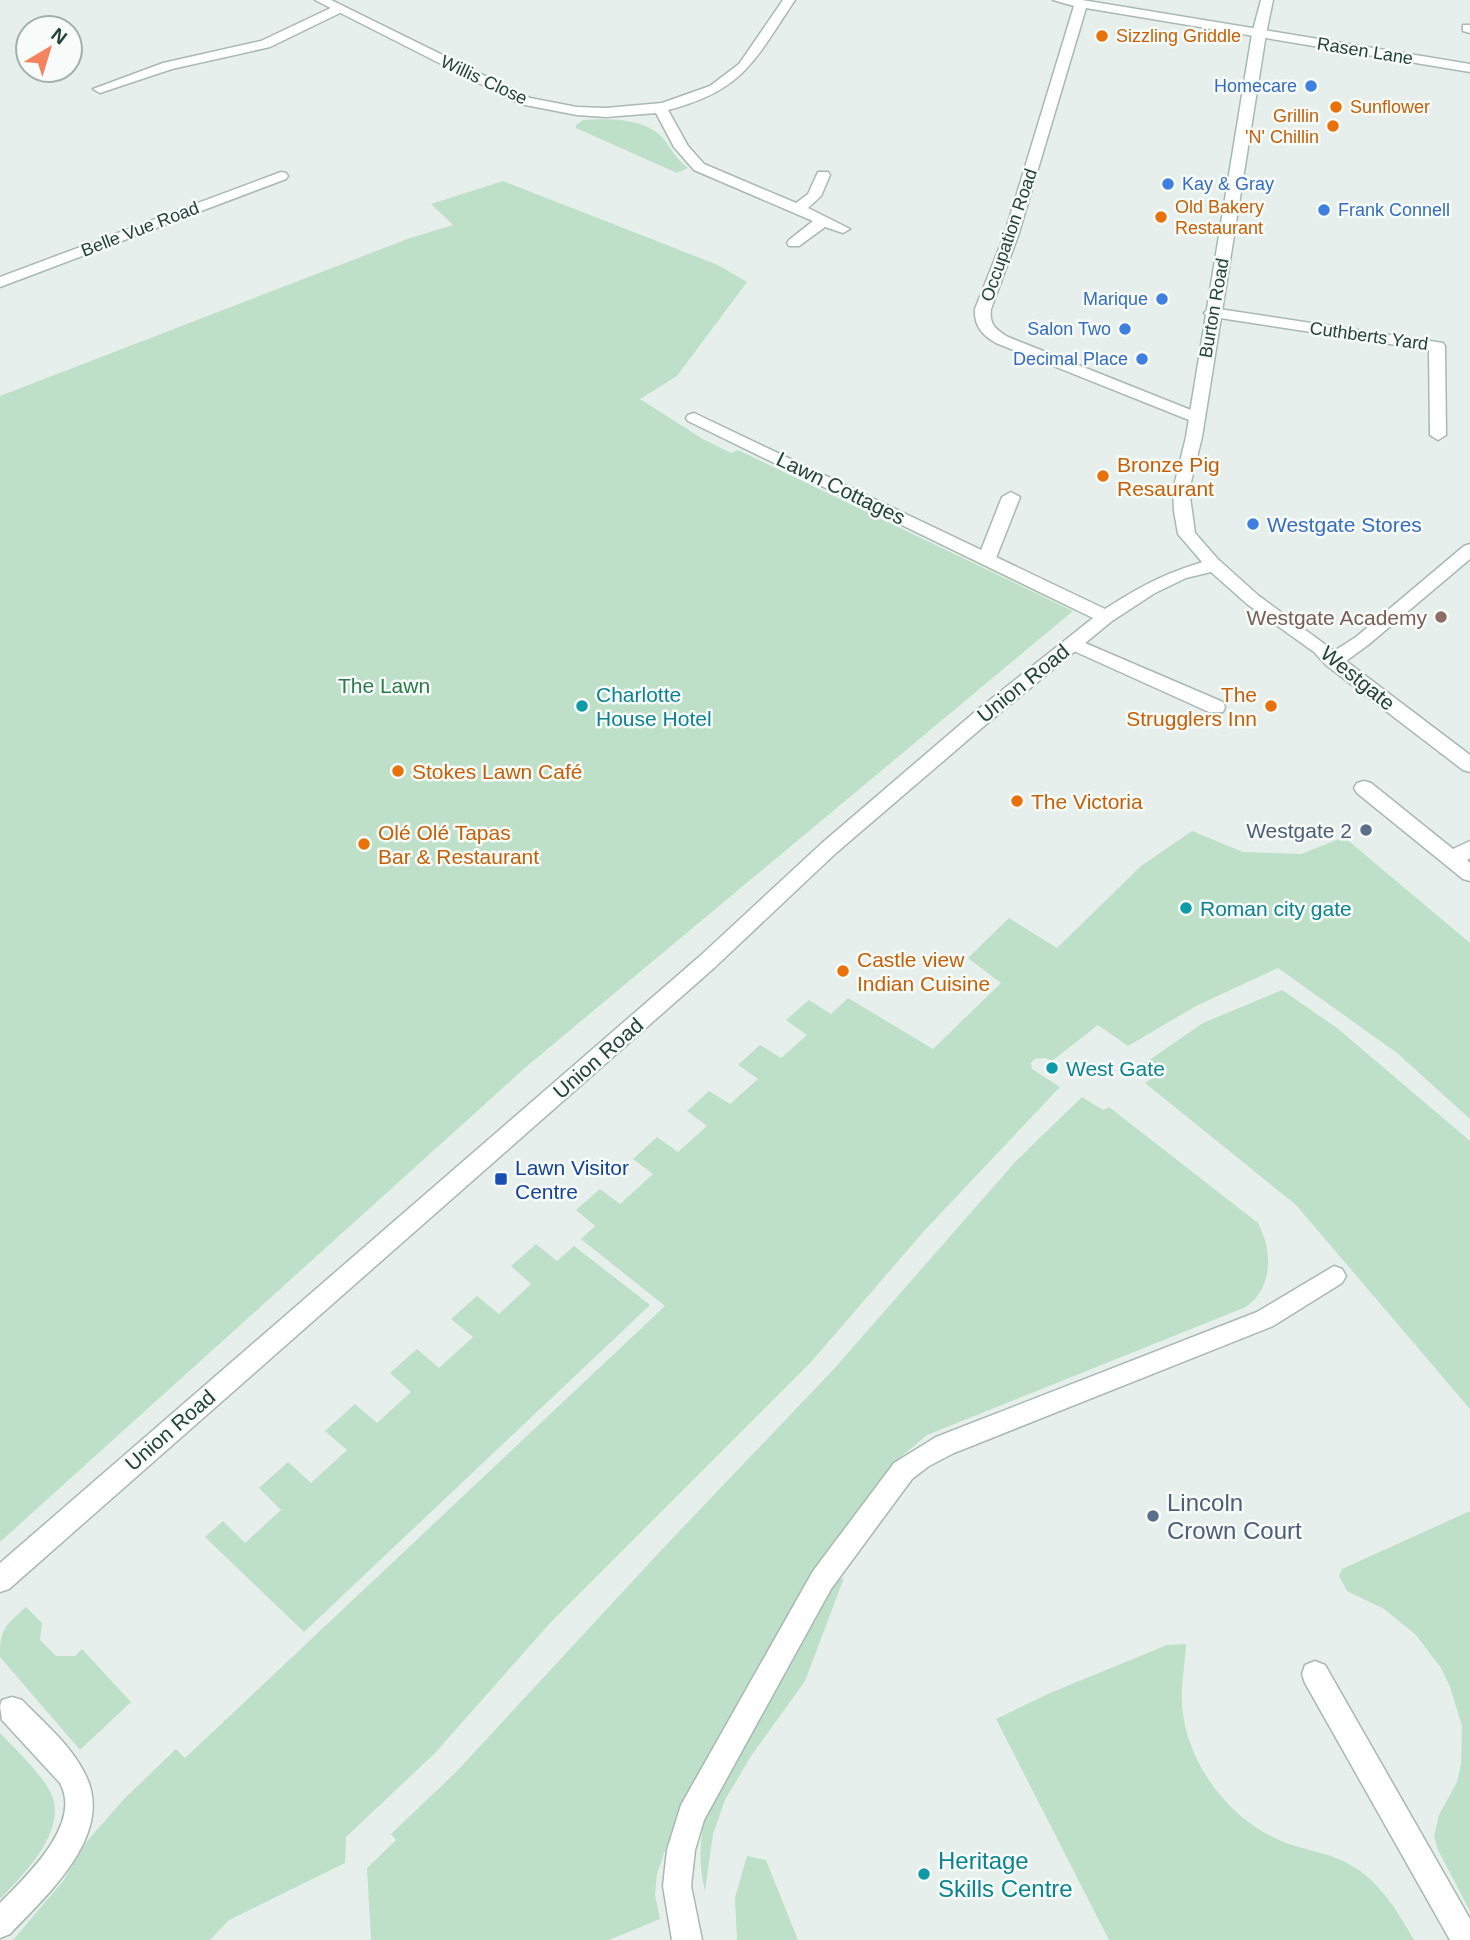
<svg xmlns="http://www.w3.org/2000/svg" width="1470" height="1940" font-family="Arial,sans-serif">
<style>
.green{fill:#bfe0c8}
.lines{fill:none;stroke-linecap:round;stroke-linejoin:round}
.lane-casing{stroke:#a8b8b2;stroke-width:3}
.street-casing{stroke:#a8b8b2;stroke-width:3}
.secondary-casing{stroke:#a4bbb3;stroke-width:3}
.lane{fill:#fff;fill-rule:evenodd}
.street{fill:#fff;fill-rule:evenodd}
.secondary{fill:#fff;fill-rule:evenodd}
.food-dot{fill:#e8710a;stroke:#f7fbf9;stroke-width:2.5}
.shop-dot{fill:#3f7fe0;stroke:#f7fbf9;stroke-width:2.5}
.education-dot{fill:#8d6e63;stroke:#f7fbf9;stroke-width:2.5}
.culture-dot{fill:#0f9aa8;stroke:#f7fbf9;stroke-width:2.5}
.service-dot{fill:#5c6f8a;stroke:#f7fbf9;stroke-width:2.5}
.transit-dot{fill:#1a4fb4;stroke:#f7fbf9;stroke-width:2.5}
.labels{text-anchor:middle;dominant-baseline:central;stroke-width:5;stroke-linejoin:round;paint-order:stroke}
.far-food-label{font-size:18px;fill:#c56008;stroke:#f7fbf9;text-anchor:start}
.far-street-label{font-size:18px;fill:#24423a;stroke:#f7fbf9}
.far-shop-label{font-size:18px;fill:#366cbe;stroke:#f7fbf9;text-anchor:end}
.food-label{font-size:21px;fill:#c56008;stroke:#f7fbf9;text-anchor:start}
.street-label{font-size:21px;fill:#24423a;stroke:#f7fbf9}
.shop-label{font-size:21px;fill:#366cbe;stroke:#f7fbf9;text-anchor:start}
.education-label{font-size:21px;fill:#785e54;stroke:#f7fbf9;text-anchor:end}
.park-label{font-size:21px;fill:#2d7a4b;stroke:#f7fbf9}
.culture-label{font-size:21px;fill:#0d838f;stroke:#f7fbf9;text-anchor:start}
.service-label{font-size:21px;fill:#4e5e75;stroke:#f7fbf9;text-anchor:end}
.transit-label{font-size:21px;fill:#164399;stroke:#f7fbf9;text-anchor:start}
.near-service-label{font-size:24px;fill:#4e5e75;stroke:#f7fbf9;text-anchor:start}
.near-culture-label{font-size:24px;fill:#0d838f;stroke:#f7fbf9;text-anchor:start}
</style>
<rect width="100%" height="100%" fill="#e6efeb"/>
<path class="green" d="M583,120C607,118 646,118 663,138C671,149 677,160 688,168L677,173L576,128V125Z
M503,181L718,265L747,282L677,376L640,399L701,438L731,453L738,450L1073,611L526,1067L0,1542V396L410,238L453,225L431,204Z
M1192,831L1243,852L1301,854L1344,837L1470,943V1119L1397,1053L1278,968L1196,1006L1128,1046L1098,1025L1052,1061L1045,1058L1035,1059L1031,1063L1032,1069L1060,1087L924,1231L812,1361L551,1622L435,1753L346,1837L345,1863L229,1920L210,1940H13L63,1881L88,1840L125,1798L176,1749L185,1758L665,1306L581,1239L595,1226L576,1210L600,1189L620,1204L653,1174L633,1159L657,1137L678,1152L707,1126L687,1111L709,1091L730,1104L758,1079L738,1065L760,1045L781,1058L807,1035L786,1020L809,1000L831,1014L848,998L933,1049L1001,983L968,958L1009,918L1057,948L1141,866Z
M1282,990L1337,1028L1470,1141V1409L1296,1205L1145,1083L1154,1077L1142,1065L1203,1023Z
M1082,1097L1103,1110L1109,1107L1258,1223C1273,1251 1273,1288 1246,1307L927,1435L895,1462L827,1552L675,1821L657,1874L655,1895L660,1919L609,1940H371L367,1868L396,1840L391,1834L456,1772L667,1544L833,1370L1016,1161Z
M536,1244L557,1261L574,1246L650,1305L304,1632L205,1537L223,1521L245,1543L281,1510L259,1488L288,1462L311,1483L347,1450L325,1431L355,1404L377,1423L411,1392L390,1373L417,1349L439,1368L473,1337L451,1319L477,1296L499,1314L531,1284L511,1266Z
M1470,1511V1911L1438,1850L1434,1836L1439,1815L1457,1782L1461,1764L1462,1726L1450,1687L1441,1668L1416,1635L1384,1609L1347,1591L1339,1576L1342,1569Z
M844,1578L805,1681L751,1756L725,1800L713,1834L705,1891C698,1863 700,1843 705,1815L832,1582Z
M26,1607L42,1623L40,1640L56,1656H75L82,1649L131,1702L80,1750L0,1657C0,1628 5,1626 26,1607Z
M1186,1644C1185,1664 1181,1683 1182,1703C1185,1760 1226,1817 1279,1840C1301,1850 1328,1852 1349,1864C1379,1880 1398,1912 1414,1940H1109L996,1719L1050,1693L1167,1645Z
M0,1733C15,1749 50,1781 54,1802C61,1838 22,1876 0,1899Z
M747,1856L766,1860L798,1940H737L735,1898Z"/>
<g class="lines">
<g class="lane-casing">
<path id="lane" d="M337,5L342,6V12L270,47L172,69L100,93L93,89L163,63L261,41Z
M1463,25H1470V33L1463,31Z
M1011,492L1020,497L996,558L987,564L981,562L978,558L1002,497Z
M1071,637L1223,702L1225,707L1223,712H1209L1065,647L1062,643Z
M1364,781L1371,783L1453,849L1470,841V858L1467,860L1470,863V881L1463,879L1357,793L1354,788L1357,783Z
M1334,1266L1342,1269L1346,1276L1342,1283L1273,1326L954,1453L929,1466L912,1479L831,1589L704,1820L695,1850L691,1886L702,1940H672L663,1886L667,1850L681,1805L813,1571L894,1463L936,1437L1257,1312Z
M1315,1661L1325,1665L1470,1919V1940H1450L1305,1683L1302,1674L1305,1665Z
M12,1697L22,1700C44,1723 71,1745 85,1774C116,1834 47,1895 10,1934L0,1938V1903C26,1876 83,1824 60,1783L2,1720L0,1706L2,1700Z"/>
</g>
<g class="street-casing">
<path id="street" d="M315,0H331L530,98L577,107L606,108L662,103L710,86L739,64L783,0H795C754,61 744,90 668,110L688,146L704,164L796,203L808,194L818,172H828L830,175L821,196L808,208L850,229L843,233L825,227L799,246H789L787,243L789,240L813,221L694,170L674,147L656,113L606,117L577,115L520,104Z
M1053,0H1082L1470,64V72L1086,8L1018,236L991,309C989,324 995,329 1008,337L1201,414L1203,417L1201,420H1189L996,343C982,335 974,326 975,309L1004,236L1074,6Z
M281,172L286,173L288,176L286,179L0,287V277Z
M1212,308L1443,343L1445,346L1446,435L1438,440L1430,435L1429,350L1207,316L1204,313L1207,310Z
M694,413L1105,609C1144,584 1169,571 1214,559L1220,561L1259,596L1334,651L1356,637L1464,546L1470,544V559L1368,645L1346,661L1470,755V772L1463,770L1326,665L1314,652L1247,604L1211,572L1186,578L1155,593L1112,621L990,721L836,853L714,968L9,1589L0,1592V1563L700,956L822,843L976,711L1093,618L688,421L686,418L688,415Z"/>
</g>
<g class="secondary-casing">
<path id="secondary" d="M1261,0H1273L1266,34L1202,437L1189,490L1192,511L1195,533L1223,565L1214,571L1208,569L1178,534L1174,511L1173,490L1186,437L1252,34Z"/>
</g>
<use href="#lane" class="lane"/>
<use href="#street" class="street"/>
<use href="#secondary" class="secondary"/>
</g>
<g class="food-dot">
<circle cx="1102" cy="36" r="7"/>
<circle cx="1336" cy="107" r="7"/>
<circle cx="1333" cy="126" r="7"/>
<circle cx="1161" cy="217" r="7"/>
<circle cx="1103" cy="476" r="7"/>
<circle cx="1271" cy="706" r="7"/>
<circle cx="398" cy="771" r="7"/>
<circle cx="1017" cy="801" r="7"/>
<circle cx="364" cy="844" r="7"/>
<circle cx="843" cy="971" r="7"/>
</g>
<g class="shop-dot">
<circle cx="1311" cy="86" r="7"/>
<circle cx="1168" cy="184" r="7"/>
<circle cx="1324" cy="210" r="7"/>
<circle cx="1162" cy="299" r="7"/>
<circle cx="1125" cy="329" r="7"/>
<circle cx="1142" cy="359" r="7"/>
<circle cx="1253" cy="524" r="7"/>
</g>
<circle class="education-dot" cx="1441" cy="617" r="7"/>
<g class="culture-dot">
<circle cx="582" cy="706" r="7"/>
<circle cx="1186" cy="908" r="7"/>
<circle cx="1052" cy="1068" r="7"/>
<circle cx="924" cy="1874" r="7"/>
</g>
<g class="service-dot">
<circle cx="1366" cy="830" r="7"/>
<circle cx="1153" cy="1516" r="7"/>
</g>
<rect class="transit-dot" x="494" y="1172" width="14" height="14" rx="3.5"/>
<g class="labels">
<g class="far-food-label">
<text x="1116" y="36">Sizzling Griddle</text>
<text x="1350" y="107">Sunflower</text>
<text x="1319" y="116" text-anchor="end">Grillin<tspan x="1319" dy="21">'N' Chillin</tspan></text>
<text x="1175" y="207">Old Bakery<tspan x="1175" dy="21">Restaurant</tspan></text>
</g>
<g class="far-street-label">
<text transform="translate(1365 51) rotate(9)">Rasen Lane</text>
<text transform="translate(484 80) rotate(25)">Willis Close</text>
<text transform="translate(140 229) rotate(-21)">Belle Vue Road</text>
<text transform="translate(1009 235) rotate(-71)">Occupation Road</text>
<text transform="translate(1214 308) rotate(-80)">Burton Road</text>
<text transform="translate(1369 336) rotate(8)">Cuthberts Yard</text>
</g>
<g class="far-shop-label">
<text x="1297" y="86">Homecare</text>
<text x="1182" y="184" text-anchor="start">Kay &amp; Gray</text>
<text x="1338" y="210" text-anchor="start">Frank Connell</text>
<text x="1148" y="299">Marique</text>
<text x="1111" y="329">Salon Two</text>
<text x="1128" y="359">Decimal Place</text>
</g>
<g class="food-label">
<text x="1117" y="464">Bronze Pig<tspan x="1117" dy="24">Resaurant</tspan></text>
<text x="1257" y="694" text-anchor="end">The<tspan x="1257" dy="24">Strugglers Inn</tspan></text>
<text x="412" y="771">Stokes Lawn Café</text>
<text x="1031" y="801">The Victoria</text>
<text x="378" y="832">Olé Olé Tapas<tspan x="378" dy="24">Bar &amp; Restaurant</tspan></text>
<text x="857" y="959">Castle view<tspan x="857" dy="24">Indian Cuisine</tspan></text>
</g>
<g class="street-label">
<text transform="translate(841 488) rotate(26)">Lawn Cottages</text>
<text transform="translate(1358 678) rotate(39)">Westgate</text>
<text transform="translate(1023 683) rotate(-39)">Union Road</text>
<text transform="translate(598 1058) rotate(-41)">Union Road</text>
<text transform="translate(170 1430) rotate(-41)">Union Road</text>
</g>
<g class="shop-label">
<text x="1267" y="524">Westgate Stores</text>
</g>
<g class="education-label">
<text x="1427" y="617">Westgate Academy</text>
</g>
<g class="park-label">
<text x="384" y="685">The Lawn</text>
</g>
<g class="culture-label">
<text x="596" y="694">Charlotte<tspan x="596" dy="24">House Hotel</tspan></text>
<text x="1200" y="908">Roman city gate</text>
<text x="1066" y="1068">West Gate</text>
</g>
<g class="service-label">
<text x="1352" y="830">Westgate 2</text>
</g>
<g class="transit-label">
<text x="515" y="1167">Lawn Visitor<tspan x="515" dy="24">Centre</tspan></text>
</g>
<g class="near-service-label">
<text x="1167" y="1502">Lincoln<tspan x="1167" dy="28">Crown Court</tspan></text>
</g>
<g class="near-culture-label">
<text x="938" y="1860">Heritage<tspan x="938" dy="28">Skills Centre</tspan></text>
</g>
</g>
<g transform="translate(49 49) rotate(38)"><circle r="33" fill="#f7fbf9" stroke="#a3b1ad" stroke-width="2"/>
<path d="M0-5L12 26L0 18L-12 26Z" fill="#f4845f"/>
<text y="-10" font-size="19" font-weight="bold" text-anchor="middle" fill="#24423a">N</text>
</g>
</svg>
